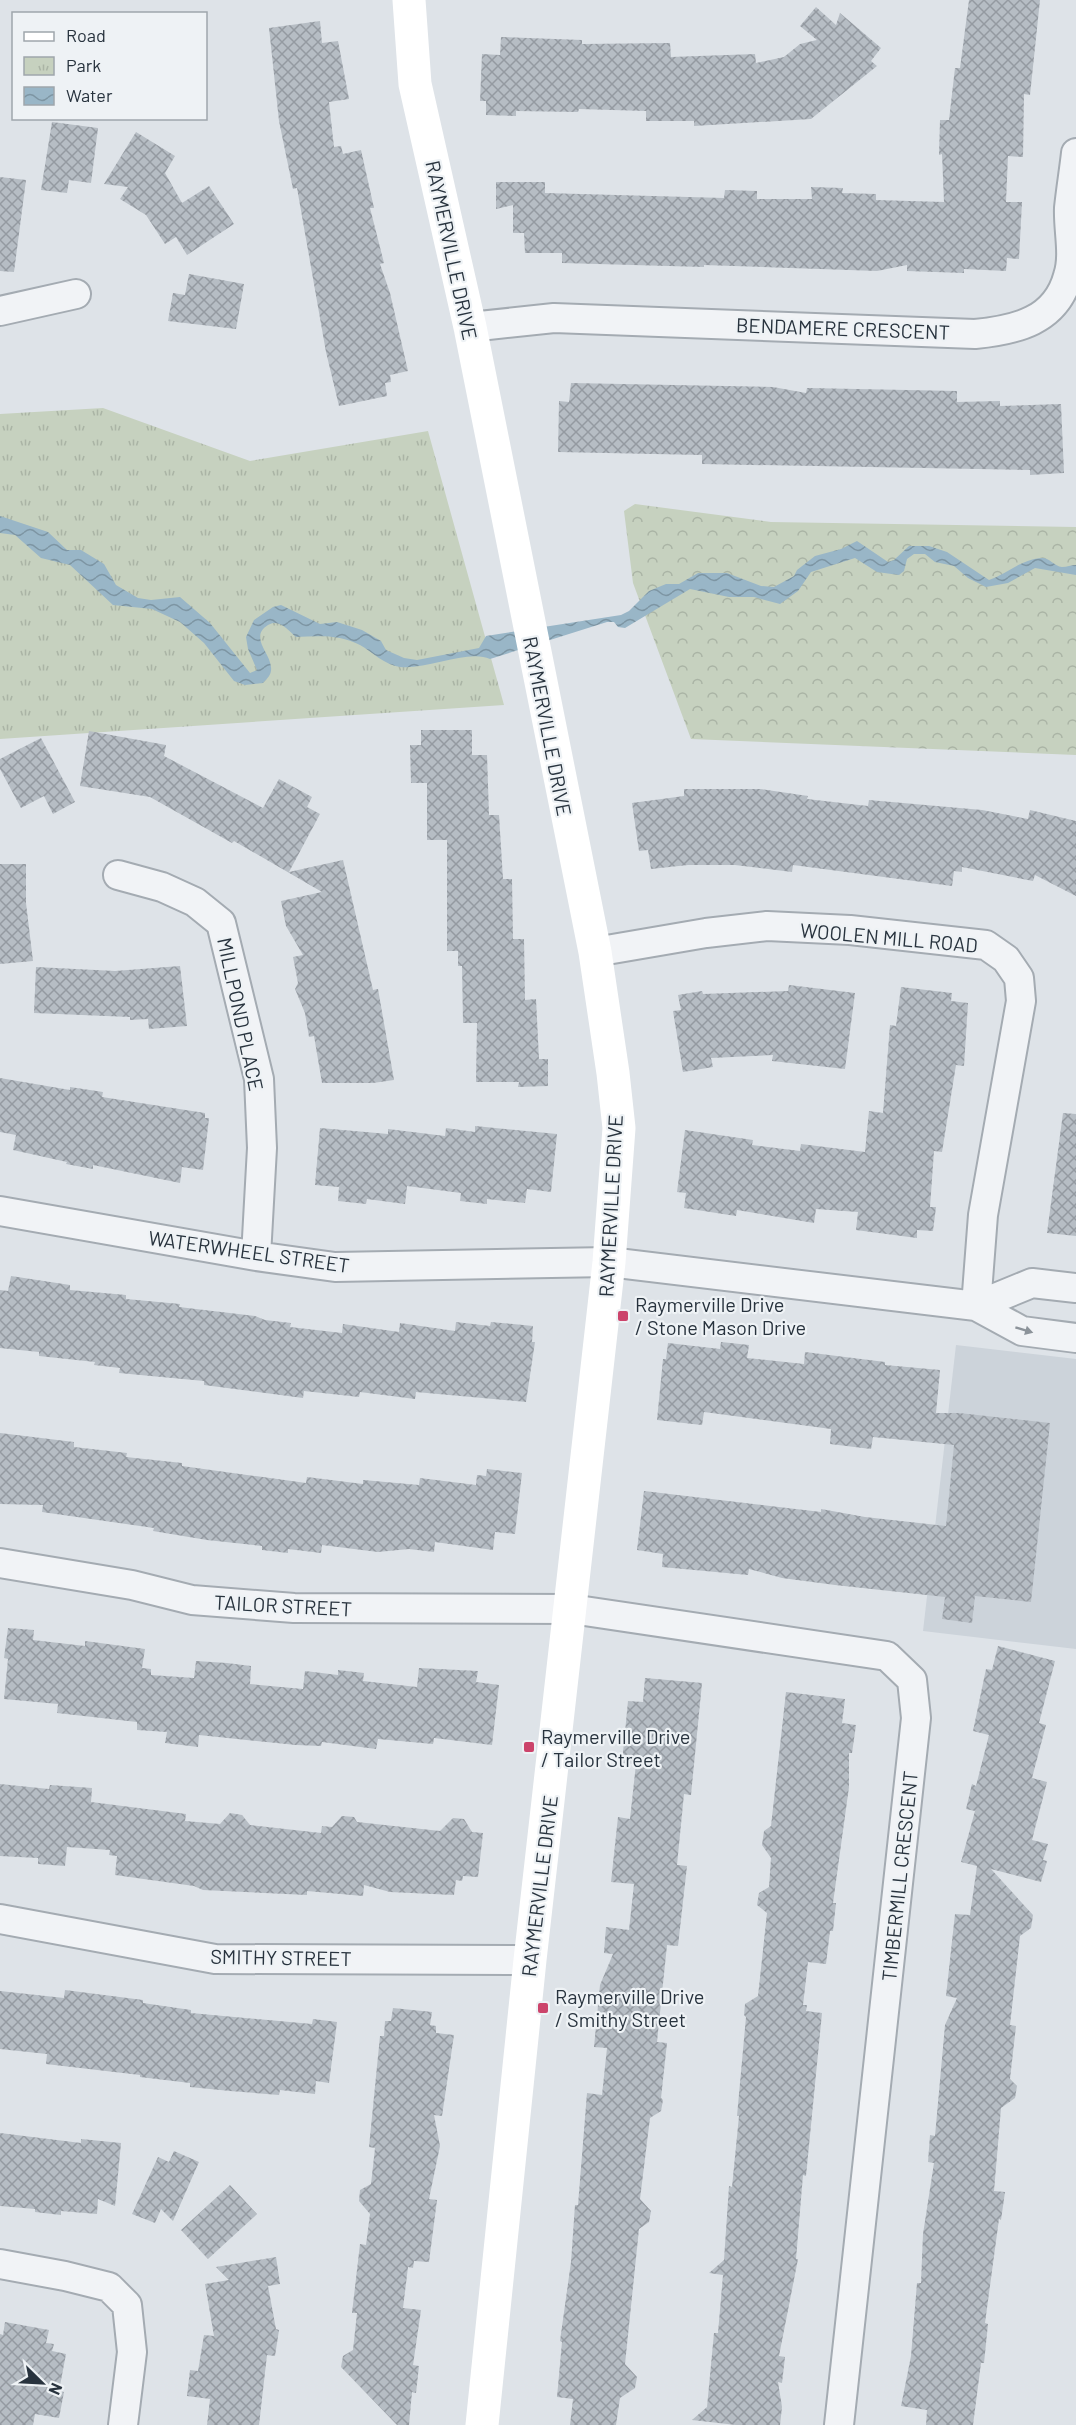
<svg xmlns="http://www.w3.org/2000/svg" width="1076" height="2425" font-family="Barlow,sans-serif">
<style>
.built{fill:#ccd3da}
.forest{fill:url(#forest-crowns)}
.park{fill:url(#park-tufts)}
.water{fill:url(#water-waves)}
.building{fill:url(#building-cross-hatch)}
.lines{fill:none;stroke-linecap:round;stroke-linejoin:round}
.street-casing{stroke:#a4abb2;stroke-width:32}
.street{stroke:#f1f3f6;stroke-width:28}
.secondary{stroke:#fff;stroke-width:33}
.oneway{fill:#8c939a}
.poi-dot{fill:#cc446b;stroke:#eef2f5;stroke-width:2}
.labels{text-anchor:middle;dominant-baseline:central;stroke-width:4.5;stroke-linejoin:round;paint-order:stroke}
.street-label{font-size:20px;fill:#28333e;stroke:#eef2f5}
.poi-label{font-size:20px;fill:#28333e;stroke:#eef2f5;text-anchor:start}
</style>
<defs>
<pattern id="forest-crowns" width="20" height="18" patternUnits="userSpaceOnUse" patternTransform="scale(1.5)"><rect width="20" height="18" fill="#c6d1bf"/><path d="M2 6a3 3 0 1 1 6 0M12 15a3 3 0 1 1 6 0" fill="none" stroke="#aab4a5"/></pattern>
<pattern id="park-tufts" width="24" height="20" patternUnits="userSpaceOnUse" patternTransform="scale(1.5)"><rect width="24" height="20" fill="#c6d1bf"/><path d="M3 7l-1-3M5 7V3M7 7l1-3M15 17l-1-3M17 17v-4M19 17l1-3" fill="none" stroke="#aab4a5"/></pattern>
<pattern id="water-waves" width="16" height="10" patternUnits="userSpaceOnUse" patternTransform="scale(1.5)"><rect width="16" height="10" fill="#99b6c7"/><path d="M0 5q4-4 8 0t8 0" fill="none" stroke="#7d95a3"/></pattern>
<pattern id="building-cross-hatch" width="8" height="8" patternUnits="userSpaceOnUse" patternTransform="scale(1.5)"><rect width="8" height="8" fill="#b6bdc4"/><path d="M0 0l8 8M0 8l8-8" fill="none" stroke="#949aa1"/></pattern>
</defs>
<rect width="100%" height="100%" fill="#dee3e8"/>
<path class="built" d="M956,1345L1076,1359V1649L923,1631Z"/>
<path class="forest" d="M635,504L771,522L1076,527V755L691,739L633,583L624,511Z"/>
<path class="park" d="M103,408L250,461L428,431L504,705L0,739V414Z"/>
<path class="water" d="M0,516L48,532L67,550H81L104,564L116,585L138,598L151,600L180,597L210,623L250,673L257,670L248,649L246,637L254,620L273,607L281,605L320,624L337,622L362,630L381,641L386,650L404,658L417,660L479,648L486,636L621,615L629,611L649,591L666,584H679L698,573H727L761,586L774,587L794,576L797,570L815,556L841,549L857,541L888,562L894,560L909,546H929L947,552L989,580C1007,574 1020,560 1041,558C1049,557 1054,566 1062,567C1067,567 1071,565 1076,565V575L1035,568L1008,583L986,587L968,578L954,566L935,562L925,554H914L907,559L904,571L899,575L877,572L855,558L811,572L798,591L780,604L754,597H729L690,589L625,628L618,627L614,622H607L490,659C468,649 427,670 400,667C385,665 372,652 360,645C340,634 317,636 296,637C288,630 279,618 268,625C249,637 270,652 271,667C272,674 268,678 263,683L245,685L234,681L204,643L180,622L152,609L113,605L70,565L41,558L15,535L0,533Z"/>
<path class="building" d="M969,0H1040L1030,95L1024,94L1023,157L1008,156L1006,202H1022L1019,259L1007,258L1006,271L964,269V273L907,271V265L877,271L704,265V267L562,263V253H525L524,233H513V205L496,209V182H545V193L724,198L725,190L757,191V199H812L811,187L843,188L842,193L876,194V200L944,202L942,154L939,155L940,120H949L955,68H960Z
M816,7L836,25L840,13L881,48L871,61L877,66L811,119L694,126V121H646V111L579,109L578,112L516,111V116L486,115V101H480L482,54L500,55L501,37L582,40V44L670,43L671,57L755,54L756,63L784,57L800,44L817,40L800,26Z
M320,21L322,43L338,41L349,99L329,102L334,147L341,146L343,154L361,150L374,208H370L384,263L380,264L390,293L408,371L390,375L391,382L385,383L387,396L339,406L326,352L297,188L293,189L279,121L269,28Z
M52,122L98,128L91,183L69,180L67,193L41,190Z
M136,132L175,156L165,173L182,203L209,186L234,224L187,255L176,237L165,244L146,215L120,199L128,187L104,184Z
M0,177L26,180L14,272L0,271Z
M189,274L244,284L236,329L168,321L173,293L185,295Z
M571,383L773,387L806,393L807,388L957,391V402L1000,401V406L1061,404L1064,473L1030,475V470L702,464V455L558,452L559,401L569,402Z
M421,730H472V755H487L489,815H499L503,879H512L513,939H524L525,1000L536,999L539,1059H548V1086L518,1087L519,1082H476L477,1023H463L462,966H458V951H447V840H427V783H411L410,745H421Z
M89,731L166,745L164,756L263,808L279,779L312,797L307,807L320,814L289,872L343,860L373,990L378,989L394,1080L373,1083H322L314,1036L309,1037L305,1013L295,989L298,983L293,957L303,955L286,926L281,901L322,892L234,841L232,843L150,797L80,786Z
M41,738L75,802L53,814L44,796L21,808L0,769V759Z
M684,789H760L808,796L807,799L868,806L869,800L982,810L1028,819L1030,810L1076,821V896L1035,875L1033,881L962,867V872L954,871L952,886L793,865L792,872L735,865H688L651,869L648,850L639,851L632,803L684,796Z
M0,864H26V903L33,961L0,964Z
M180,966L187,1026L149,1029L148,1019L130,1020V1017L34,1013L36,967L115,971Z
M789,985L855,993L845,1069L772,1061L773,1055L711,1058L713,1067L683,1072L673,1011L681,1010L678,995L702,991L703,994L788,991Z
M901,987L952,993L951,1001L968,1003L964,1066L956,1065L942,1152L934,1151L930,1207H936L933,1231L917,1230V1238L856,1230L858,1212L816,1209L814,1223L737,1210L736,1216L684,1208L686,1193L677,1192L685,1130L753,1140L752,1145L800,1151L801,1144L865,1152L869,1111L883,1113L890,1025L896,1026Z
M0,1078L70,1090V1087L103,1092L102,1097L205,1113V1118H209L203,1170L182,1167L180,1183L93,1165V1169L66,1164L67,1162L13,1150L16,1135L0,1132Z
M1063,1113L1076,1114V1236L1047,1233Z
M475,1126L557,1134L551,1192L527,1189L525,1203L487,1199V1204L460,1201L461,1193L407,1186L405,1204L367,1199L366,1204L338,1201L339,1187L315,1185L320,1128L388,1134V1129L445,1136L446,1128L475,1132Z
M11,1276L70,1285V1290L126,1295V1299L180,1304L179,1307L255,1316L265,1320L291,1323L290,1327L342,1333L343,1324L399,1332L400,1323L455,1331L456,1322L490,1326L491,1322L533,1326L532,1342H535L526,1402L416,1392L415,1399L360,1392L359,1397L304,1391L303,1398L204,1385V1381L119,1373L120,1368L94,1365L95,1362L39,1356V1352L0,1348V1290L8,1291Z
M721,1342L749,1345L747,1358L804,1364L805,1352L885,1362V1365L940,1370L936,1413H959L1050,1423L1031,1602L975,1596L972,1623L942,1619L945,1597L835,1585L782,1578L749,1569L748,1575L662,1567L663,1554L637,1550L644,1491L821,1512V1509L865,1517L946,1526L954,1445L873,1437L871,1449L830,1444L831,1429L704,1412L702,1425L657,1420L663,1359H666L668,1343L720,1349Z
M0,1433L74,1442V1447L127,1453L126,1457L182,1463V1466L306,1483L307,1477L363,1484V1480L419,1485L420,1478L476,1485L477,1475L486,1476L487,1469L522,1473L515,1534L495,1532L493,1550L435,1542L434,1552L409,1549L378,1552L322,1545L321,1553L288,1549V1553L262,1550V1546L207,1540L153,1531L154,1528L42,1512L43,1505L0,1504Z
M8,1628L34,1630L33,1640L85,1646V1641L145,1649L142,1668L151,1669V1675L194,1678L196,1661L227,1663L251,1666L250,1684L303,1689L305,1671L338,1675V1670L364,1673L363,1681L417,1687L419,1668L478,1671L476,1682L499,1685L492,1745L434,1738L433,1744L378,1739L376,1749L322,1742L321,1746L296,1745L199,1735L198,1747L165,1743L167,1732L137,1730V1722L57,1713L58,1704L4,1699L8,1659L4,1658Z
M998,1646L1055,1661L1039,1723L1046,1725L1032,1778L1047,1782L1032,1840L1048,1844L1043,1860L1047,1861L1041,1882L991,1869L1033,1915L1031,1928L1020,1936L1010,2025L1016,2026L1010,2079L1017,2086L1015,2098L1001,2108L994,2191L1005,2192L1001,2220L999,2219L985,2323L988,2324L984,2363H981L973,2425H926L927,2410L901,2406L911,2356L917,2283H921L923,2234L934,2163L928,2162L930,2135L935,2136L945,2025L957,1998L946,1996L955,1914L970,1915L977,1866L961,1862L975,1811L966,1809L972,1784L976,1786L989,1735L973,1731L986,1669L992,1670Z
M645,1678L702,1683L691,1795L684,1794L677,1865L687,1866L678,1946L667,1945L657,2042L667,2043L661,2098L663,2100L661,2111L650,2118L640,2199L651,2211L649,2222L639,2229L625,2364L637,2377L635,2388L620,2398L616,2425H570L573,2399L557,2397L562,2342L560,2341L571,2262L575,2205H578L587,2093L602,2095L607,2048L594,2047L600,1985L613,1954L604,1953L606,1927L629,1930L634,1884L611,1882L618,1817L630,1819L636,1764L622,1763L628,1701L643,1702Z
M786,1692L845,1699L842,1723L856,1725L852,1753H849V1787L833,1903H836L833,1931H830L826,1964L808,1962L803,2005H807L806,2011L822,2013L806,2176L803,2175L796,2259H798L779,2356L785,2357L782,2383L778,2382L782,2407L780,2425H736L692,2420L707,2407L714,2333H718L723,2275L709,2273L724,2260L729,2186L732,2187L739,2116H737L746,2017L744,2015L745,2004L758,1996L767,1913L757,1905L759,1893L769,1887L771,1858L762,1845L764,1831L771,1826Z
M0,1784L49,1789L50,1785L92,1788L91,1802L186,1814L185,1821L220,1824L230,1813L242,1815L250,1825L321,1833L322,1826L332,1827L342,1816L354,1817L357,1822L440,1831L453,1818L464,1819L472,1832L483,1833L478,1877L463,1876L462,1881L456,1880L454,1895L390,1892L364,1885L363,1896L307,1891V1895L203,1890L194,1886L115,1875L117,1856L109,1855L110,1850L67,1847L65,1866L38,1864V1858L0,1856Z
M65,1990L143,2000V2003L191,2010V2013L312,2024L313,2019L337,2022L329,2083L316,2081L315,2094L280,2090L279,2095L230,2091L190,2087V2083L140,2077V2075L46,2064L47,2054L0,2049V1991L64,1998Z
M393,2008L432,2012L430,2025L436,2026V2033L454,2035L442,2116L434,2115L440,2146L429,2199L437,2200L429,2262L414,2261L413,2268L408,2267L403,2308L421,2310L413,2365L419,2366L416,2393L412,2392L409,2425H397L341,2367L343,2356L353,2350L357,2313H352L360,2244L366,2245L370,2214L359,2201L360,2190L371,2184L375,2148L369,2147L380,2036H384L385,2021H391Z
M0,2133L81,2143V2139L121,2143L115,2206L98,2199L97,2214L61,2211V2215L35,2212V2209L0,2206Z
M174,2151L199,2162L173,2221L161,2209L155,2223L132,2214L158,2157L169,2162Z
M230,2185L257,2214L208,2259L181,2230Z
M276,2257L280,2284L268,2286L276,2329L279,2330L275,2356L267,2355L259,2425H207L210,2399L187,2396L190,2370L198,2371L204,2335L214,2336L205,2284L229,2280L216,2267Z
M5,2322L49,2330L46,2343L54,2344L52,2351L66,2354L59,2391L64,2392L59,2418L35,2414L33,2425H0V2334L3,2335Z"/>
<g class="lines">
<g class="street-casing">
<path id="street" d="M0,311L76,294
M470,327L554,318L975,334C1016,330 1056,321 1068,276C1075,255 1068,230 1069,208C1071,189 1074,171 1076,153
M118,875L162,887L195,902L221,923L259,1079L262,1148L256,1256
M595,952L706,933L767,926L850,930L986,945L1006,959L1019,978L1021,1001L983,1215L976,1306
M0,1211L256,1256L335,1267L609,1262L976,1306L1022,1331L1076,1338
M976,1306L1032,1283L1076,1288
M0,1563L132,1585L192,1600L294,1608L571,1609L887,1656L912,1680L916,1718L839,2425
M0,1919L215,1959L530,1960
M0,2264L65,2276L109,2287L127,2305L132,2352L123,2425"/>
</g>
<use href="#street" class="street"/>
<path class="secondary" d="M409,0L415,84L470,327L595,952L613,1073L619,1128L609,1262L530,1960L482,2425"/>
</g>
<defs><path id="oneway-solid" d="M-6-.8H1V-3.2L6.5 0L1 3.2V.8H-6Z" transform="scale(1.5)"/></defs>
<use class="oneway" href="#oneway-solid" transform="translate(1024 1330) rotate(17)"/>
<g class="poi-dot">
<rect x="617" y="1310" width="12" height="12" rx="3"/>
<rect x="523" y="1741" width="12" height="12" rx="3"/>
<rect x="537" y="2002" width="12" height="12" rx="3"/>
</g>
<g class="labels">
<g class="street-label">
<text transform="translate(452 250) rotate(78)">RAYMERVILLE DRIVE</text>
<text transform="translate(843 328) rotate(2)">BENDAMERE CRESCENT</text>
<text transform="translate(548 726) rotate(79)">RAYMERVILLE DRIVE</text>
<text transform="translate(889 937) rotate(5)">WOOLEN MILL ROAD</text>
<text transform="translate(241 1014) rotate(78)">MILLPOND PLACE</text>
<text transform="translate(610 1206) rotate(-87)">RAYMERVILLE DRIVE</text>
<text transform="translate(249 1251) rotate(8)">WATERWHEEL STREET</text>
<text transform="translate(283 1605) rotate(3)">TAILOR STREET</text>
<text transform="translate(899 1876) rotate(-84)">TIMBERMILL CRESCENT</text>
<text transform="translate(539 1886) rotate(-83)">RAYMERVILLE DRIVE</text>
<text transform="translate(281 1957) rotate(1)">SMITHY STREET</text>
</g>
<g class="poi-label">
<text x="635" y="1304">Raymerville Drive<tspan x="635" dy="23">/ Stone Mason Drive</tspan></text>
<text x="541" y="1736">Raymerville Drive<tspan x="541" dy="23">/ Tailor Street</tspan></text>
<text x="555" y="1996">Raymerville Drive<tspan x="555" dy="23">/ Smithy Street</tspan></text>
</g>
</g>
<rect x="12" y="12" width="195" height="108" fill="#eef2f5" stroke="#9fa6ac" stroke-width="1.5"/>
<rect x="24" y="32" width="30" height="9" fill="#ffffff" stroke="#9fa6ac" stroke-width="1.5"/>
<text x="66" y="42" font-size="18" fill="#28333e">Road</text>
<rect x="24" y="57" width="30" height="18" fill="url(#park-tufts)" stroke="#9fa6ac" stroke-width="1.5"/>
<text x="66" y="72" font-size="18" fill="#28333e">Park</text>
<rect x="24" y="87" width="30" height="18" fill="url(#water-waves)" stroke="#9fa6ac" stroke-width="1.5"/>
<text x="66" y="102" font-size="18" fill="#28333e">Water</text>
<g transform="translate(42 2383) rotate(114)" stroke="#eef2f5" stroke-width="4.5" paint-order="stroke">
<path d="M0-4.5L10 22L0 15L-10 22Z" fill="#28333e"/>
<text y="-9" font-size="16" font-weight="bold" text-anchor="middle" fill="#28333e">N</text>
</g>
</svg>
